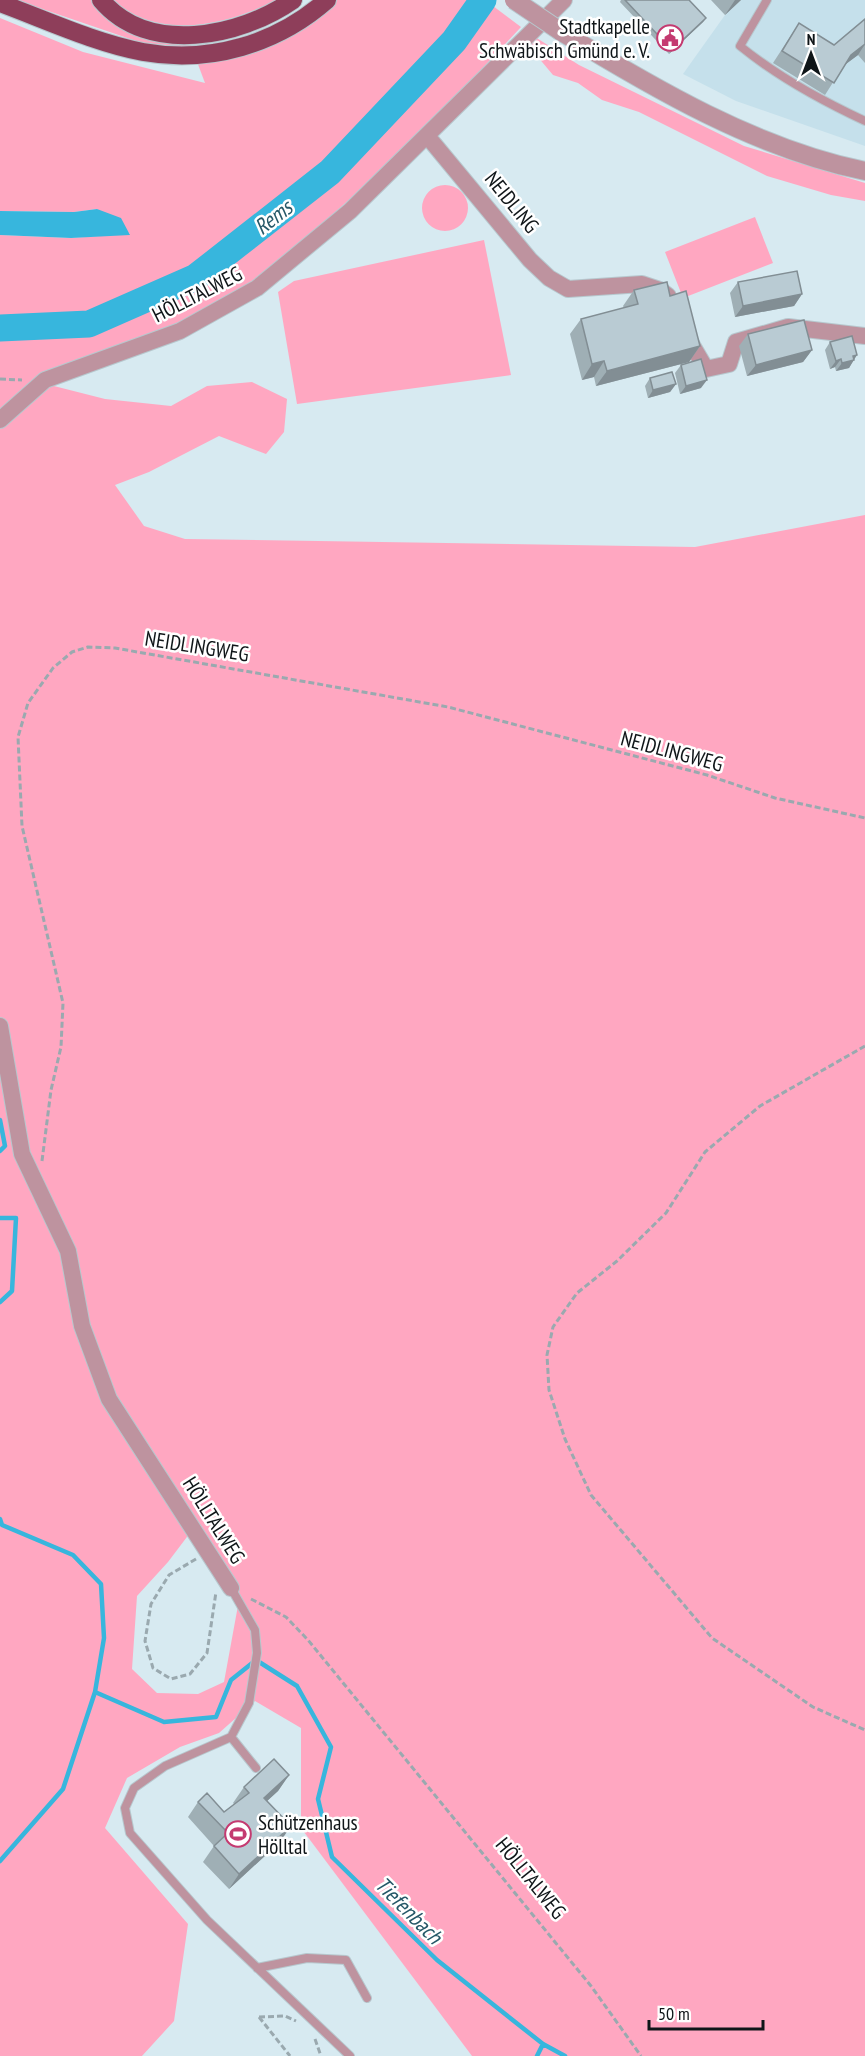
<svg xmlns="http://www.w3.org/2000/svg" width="865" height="2056" font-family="'PT Sans Narrow',sans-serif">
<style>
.built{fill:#c5e0eb}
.green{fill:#ffa7c1;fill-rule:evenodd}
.water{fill:#37b6dd}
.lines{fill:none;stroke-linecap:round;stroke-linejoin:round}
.stream{stroke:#37b6dd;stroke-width:4.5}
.river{stroke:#37b6dd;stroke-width:27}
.service-casing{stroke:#b7c8ce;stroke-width:10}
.minor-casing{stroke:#b7c8ce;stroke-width:18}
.tertiary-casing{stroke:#b7c8ce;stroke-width:20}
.trunk-casing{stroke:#b7c8ce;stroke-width:20}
.path{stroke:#9aa9af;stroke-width:3;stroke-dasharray:6 3;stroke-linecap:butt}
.service{stroke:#be939f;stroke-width:8}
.minor{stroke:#be939f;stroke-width:16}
.tertiary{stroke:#be939f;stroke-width:18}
.trunk{stroke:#8e3e5a;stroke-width:18}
.tertiary-bridge-casing{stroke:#b7c8ce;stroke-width:20;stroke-linecap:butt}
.tertiary-bridge{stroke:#be939f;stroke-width:18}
.wall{fill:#9fafb5}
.shaded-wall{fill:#828e94}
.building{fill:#b9cbd3;stroke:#828e94;stroke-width:1.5}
.labels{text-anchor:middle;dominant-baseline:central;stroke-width:5;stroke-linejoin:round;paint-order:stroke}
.poi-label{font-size:21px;fill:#0f1518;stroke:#fff;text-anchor:end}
.street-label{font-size:21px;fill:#0f1518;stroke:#fff}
.water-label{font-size:22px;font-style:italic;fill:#265868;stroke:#fff}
</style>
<rect width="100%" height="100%" fill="#d7eaf1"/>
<path class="built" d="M741,0H865V146L736,101L683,74L725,15Z"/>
<path class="green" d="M16,0H93L189,40L192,47L142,43Z
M112,0H278C225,25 162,42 112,0Z
M334,0H485L521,27L412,144L270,270L195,317L50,385L105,399L171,406L207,386L252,382L287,399L284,432L266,454L219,436L149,472L115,485L144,526L185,539L695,547L865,515V2056H472L301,1828V1728L255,1701L219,1733L180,1747L127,1778L105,1828L188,1924L174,2021L142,2056H0V235L71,238L130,234L97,209L74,212L0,211V18L83,52L205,83L196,59ZM196,1525L239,1600L224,1682L198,1694L157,1693L132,1669L137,1596L168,1562Z
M532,35L579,65L744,146L865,183V201L831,195L767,176L639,112L602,100L578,83L553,75L532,50Z
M422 208a23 23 0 1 1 46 0a23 23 0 1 1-46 0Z
M755,217L773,263L683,298L665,252Z
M484,240L511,375L297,404L278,292L294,281Z"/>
<path class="water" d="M97,209L121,218L130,235L71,238L0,235V211L74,212Z"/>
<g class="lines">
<path class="stream" d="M0,1120L5,1146L0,1151
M0,1218H16L12,1291L0,1302
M0,1519L2,1525L73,1555L101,1584L104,1638L95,1692L164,1722L216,1717L231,1680L256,1660L297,1686L331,1747L318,1799L332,1857L437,1960L543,2044L565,2056
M0,1861L63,1789L95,1692
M537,2056L543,2044"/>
<path class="river" d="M0,328L89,324L196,277L330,172L454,41L483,0"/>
<g class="service-casing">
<path id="service" d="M767,0L740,46C778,77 820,100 865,121
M231,1588L255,1630L257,1653L249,1703L231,1737L256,1768
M231,1737L165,1766L134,1788L125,1808L130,1833L207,1920L350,2056
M257,1968L307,1958L346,1960L367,1998"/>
</g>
<g class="minor-casing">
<path id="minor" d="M428,137L530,260L549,278L568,289L642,284L660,290L668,296
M686,335L706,369L729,364L736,342L788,327L865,336
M0,420L45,380L180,331L257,288L350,211L564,0
M0,1026L22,1154L68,1251L82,1326L109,1399L231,1588"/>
</g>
<g class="tertiary-casing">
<path id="tertiary" d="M560,31C653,88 757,149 865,171"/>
</g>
<g class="trunk-casing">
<path id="trunk" d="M101,0C148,56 240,37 293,0
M0,3C46,20 95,43 143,52C210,64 277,44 327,0"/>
</g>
<path class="path" d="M0,379L22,380
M865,1046L760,1106L705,1152L666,1213L617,1261L577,1293L553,1327L547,1355L549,1390L565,1439L591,1495L712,1638L813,1707L865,1730
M42,1161L51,1090L61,1047L63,1003L22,826L18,737L28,703L53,668L72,652L88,647L115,648L448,707L707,775L775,798L865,818
M196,1559L169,1575L151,1604L145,1641L153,1668L171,1679L190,1674L207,1653L216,1592
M251,1599L286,1617L308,1640L591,1986L641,2056
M259,2017L285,2016L296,2021
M259,2017L290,2056
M315,2039L321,2056"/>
<use href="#service" class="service"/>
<use href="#minor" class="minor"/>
<use href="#tertiary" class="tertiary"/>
<use href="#trunk" class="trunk"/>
<g class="tertiary-bridge-casing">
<path id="tertiary-bridge" d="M514,0L560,31"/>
</g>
<use href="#tertiary-bridge" class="tertiary-bridge"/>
</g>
<path class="wall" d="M621,0H689L706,18L703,22L669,54L620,2Z
M711,0H741L725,15Z
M865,19V63L858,55L844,65L825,95L773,63L799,23L834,45Z
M738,282L802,294L794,306L735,317L730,293Z
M634,290L670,296L700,346L689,362L596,386L594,377L582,380L570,334L581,319L624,308L623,306Z
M748,334L812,350L803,362L747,376L739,346Z
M830,342L854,359L849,368L836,371L835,367L830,369L825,350Z
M681,365L701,388L680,394L675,373Z
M650,378L676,384L670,392L648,398L645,386Z
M289,1775L278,1791L267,1801L280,1842L229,1889L203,1862L214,1846L188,1817L198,1802L224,1812L234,1804L233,1803L244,1787Z"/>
<path class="shaded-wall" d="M735,0H741L725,15Z
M706,18L703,22L669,54L672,50Z
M865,44L858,55L842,67L851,55Z
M802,294L794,306L735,317L743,306Z
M700,346L689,362L596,386L607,371Z
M812,350L803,362L747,376L756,365Z
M857,355L849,368L836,371L842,363L853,356Z
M841,359L835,367L830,369L836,361Z
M604,361L594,377L582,380L592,364Z
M707,380L701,388L680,394L686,386Z
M676,384L670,392L648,398L653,390Z
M289,1775L278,1791L254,1813L264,1798Z
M291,1826L280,1842L229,1889L239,1874Z"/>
<path class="building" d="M625,0H689L706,18L672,50Z
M865,19V44L851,55L834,83L782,51L799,23L834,45Z
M797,271L802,294L743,306L738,282Z
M667,282L670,296L686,291L700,346L607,371L604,361L592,364L581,319L638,304L634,290Z
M804,320L812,350L756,365L748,334Z
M852,336L857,355L853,356L854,360L842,363L841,359L836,361L830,342Z
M701,359L707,380L686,386L681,365Z
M672,372L676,384L653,390L650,378Z
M274,1759L289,1775L264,1798L291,1826L239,1874L214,1846L228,1833L198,1802L207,1793L224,1812L249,1793L244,1787Z"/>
<defs>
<g id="civic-ring" transform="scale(1.35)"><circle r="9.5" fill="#fff" stroke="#c43a70" stroke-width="1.5"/><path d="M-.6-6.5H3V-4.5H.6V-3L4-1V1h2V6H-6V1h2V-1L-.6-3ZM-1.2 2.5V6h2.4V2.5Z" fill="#c43a70"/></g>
<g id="stadium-ring" transform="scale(1.35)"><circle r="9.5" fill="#fff" stroke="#c43a70" stroke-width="1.5"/><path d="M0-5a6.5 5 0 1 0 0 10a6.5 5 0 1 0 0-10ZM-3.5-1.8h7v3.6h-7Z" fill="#c43a70"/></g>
</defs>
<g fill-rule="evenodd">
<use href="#civic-ring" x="670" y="38"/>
<use href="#stadium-ring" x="238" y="1834"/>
</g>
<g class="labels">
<g class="poi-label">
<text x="650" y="26">Stadtkapelle<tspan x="650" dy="24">Schwäbisch Gmünd e. V.</tspan></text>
<text x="258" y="1822" text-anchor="start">Schützenhaus<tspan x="258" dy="24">Hölltal</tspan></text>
</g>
<g class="street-label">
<text transform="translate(512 202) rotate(51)">NEIDLING</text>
<text transform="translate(197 294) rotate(-27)">HÖLLTALWEG</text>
<text transform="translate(197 646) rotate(9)">NEIDLINGWEG</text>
<text transform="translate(672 751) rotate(15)">NEIDLINGWEG</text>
<text transform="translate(214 1520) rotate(58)">HÖLLTALWEG</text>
<text transform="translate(531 1878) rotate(51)">HÖLLTALWEG</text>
</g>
<g class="water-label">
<text transform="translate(273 217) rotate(-38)">Rems</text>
<text transform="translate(409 1910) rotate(45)">Tiefenbach</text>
</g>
</g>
<g transform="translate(811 54)" stroke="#ffffff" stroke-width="4.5" paint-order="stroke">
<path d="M0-4.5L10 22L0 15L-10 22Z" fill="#0f1518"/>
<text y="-9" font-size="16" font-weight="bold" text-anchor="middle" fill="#0f1518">N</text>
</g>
<path d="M649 2020v9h114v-9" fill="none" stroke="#0f1518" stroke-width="3"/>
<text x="658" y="2020" font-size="18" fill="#0f1518" stroke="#ffffff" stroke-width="4.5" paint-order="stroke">50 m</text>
</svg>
